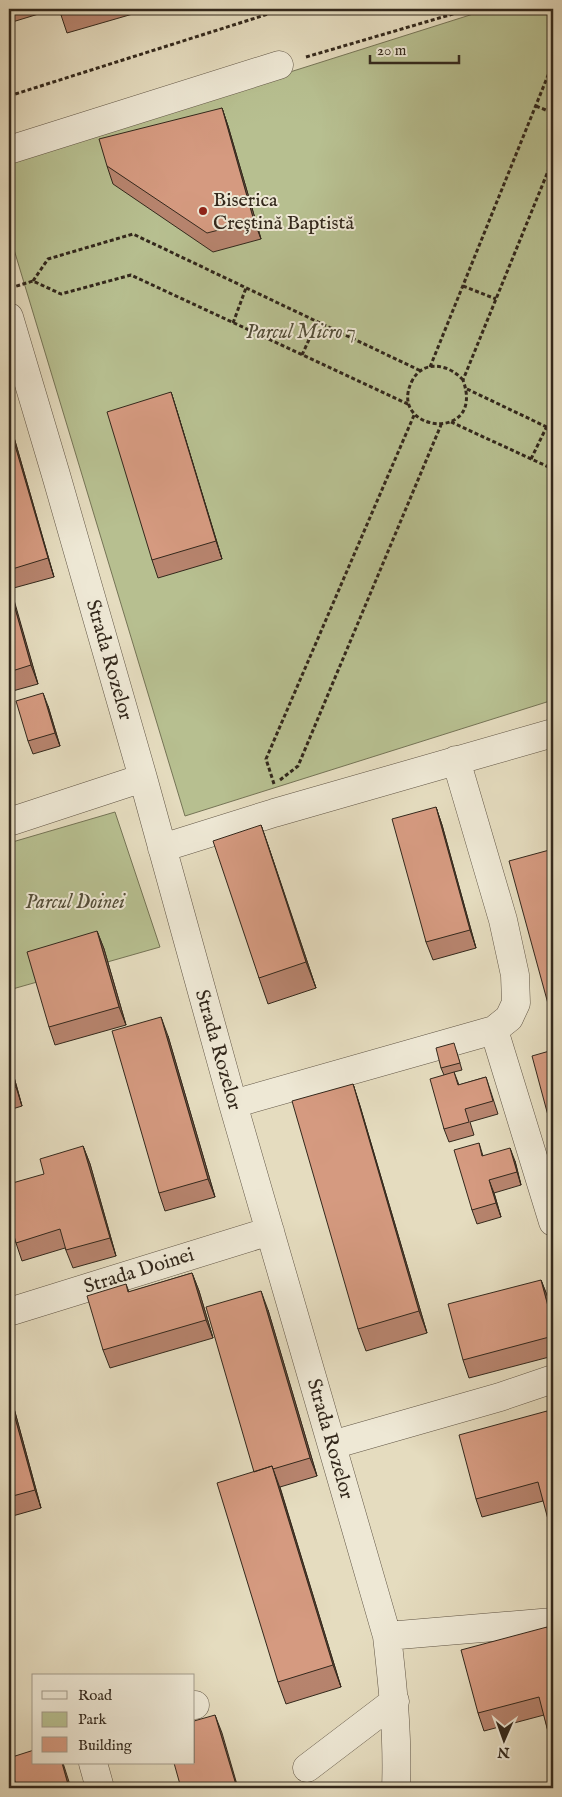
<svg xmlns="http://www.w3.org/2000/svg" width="562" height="1797" font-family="'IM FELL English',serif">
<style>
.green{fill:#b7bf90;stroke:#757456}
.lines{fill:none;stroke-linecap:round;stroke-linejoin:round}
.minor-casing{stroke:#605545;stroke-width:29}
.path{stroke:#33281c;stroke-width:3;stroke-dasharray:4 2.5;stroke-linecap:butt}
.minor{stroke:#eee8d5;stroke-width:28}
.wall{fill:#b7846e;stroke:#33281c}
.shaded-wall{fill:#956c5a;stroke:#33281c}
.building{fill:#d59a80;stroke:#33281c}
.poi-dot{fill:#8f2418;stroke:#eee8d5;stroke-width:2}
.labels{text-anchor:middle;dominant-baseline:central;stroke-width:4;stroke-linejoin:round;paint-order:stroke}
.poi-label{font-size:20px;fill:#33281c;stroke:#eee8d5;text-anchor:start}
.park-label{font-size:20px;font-style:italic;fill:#544e39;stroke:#eee8d5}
.street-label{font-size:20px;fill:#33281c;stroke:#eee8d5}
</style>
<rect width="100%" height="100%" fill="#e5dcbf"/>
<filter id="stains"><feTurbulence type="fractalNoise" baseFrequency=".004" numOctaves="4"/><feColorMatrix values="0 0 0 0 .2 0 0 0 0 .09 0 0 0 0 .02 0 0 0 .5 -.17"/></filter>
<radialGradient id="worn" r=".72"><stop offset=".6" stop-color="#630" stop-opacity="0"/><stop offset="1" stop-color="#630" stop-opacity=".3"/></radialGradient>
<path class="green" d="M489,9H553V700L185,816L9,233V161Z
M115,812L160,947L9,990V843Z"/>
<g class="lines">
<g class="minor-casing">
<path id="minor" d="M9,150L279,65
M9,317L56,475L143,778L233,1104L387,1636C393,1687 398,1737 396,1788
M456,760L503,920L515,975L516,1003L509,1018L494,1030L553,1222
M9,822L143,778
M162,848L274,813L553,733
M233,1104L494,1030
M9,1312L270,1231
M332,1445L500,1397L553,1379
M387,1636L553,1622
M194,1705H195
M93,1763L100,1788
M307,1768L395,1701"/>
</g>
<path class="path" d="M306,57L470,9
M9,96L284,9
M536,106L553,113
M33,281L48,259L133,234L421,371
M463,286L496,299
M10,288L33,281L61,294L131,275L410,405
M233,323L246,288
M302,355L317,322
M430,367L553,63
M463,380C449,364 423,359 412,381C386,432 486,444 463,380L553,159
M467,389L553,430
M451,422L553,469
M531,459L547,426
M280,780L298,766L441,425
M274,784L266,759L415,413"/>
<use href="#minor" class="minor"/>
</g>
<path class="wall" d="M9,9H55L9,23Z
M59,9H150L67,33Z
M222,108L228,126L261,239L213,252L113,184L107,166Z
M171,392L177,411L222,559L158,578L152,560Z
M9,420L54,577L10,589L38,684L9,692Z
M48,706L60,746L33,754L28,741Z
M436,807L442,825L476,948L433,960L426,942Z
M261,825L270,851L316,988L268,1004L259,978Z
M97,931L104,949L126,1025L55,1045L49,1027Z
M168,1036L215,1197L165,1211L159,1193Z
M456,1050L462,1070L454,1072L459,1085L486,1077L498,1114L470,1122L474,1135L449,1142L444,1129V1075L441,1068Z
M9,1059L22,1106L9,1110Z
M353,1084L360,1106L427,1333L366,1351L358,1329Z
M479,1143L483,1156L515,1161L521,1185L494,1193L501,1217L477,1224L472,1210Z
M83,1146L90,1164L116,1256L73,1268L65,1248L22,1261L16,1243L44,1174Z
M192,1273L199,1291L213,1338L110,1368L103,1350L126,1284L129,1292Z
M541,1280L548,1298L553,1318V1356L469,1378L463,1360Z
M268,1310L317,1476L280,1487L341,1687L286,1704L278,1682L254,1472Z
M9,1390L41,1508L9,1517Z
M553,1429L543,1501L482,1517L476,1499Z
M547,1627L553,1644V1751L544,1715L484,1731L478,1713Z"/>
<path class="shaded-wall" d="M222,108L228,126L261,239L254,221Z
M171,392L177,411L222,559L216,541Z
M9,420L54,577L48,558L9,425Z
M9,585L12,593L38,684L31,665L9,587Z
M43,693L48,706L60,746L55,733Z
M436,807L442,825L476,948L470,930Z
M261,825L270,851L316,988L306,962Z
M97,931L104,949L126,1025L119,1007Z
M161,1017L168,1036L215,1197L208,1179Z
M9,1059L22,1106L16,1087L9,1064Z
M353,1084L360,1106L427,1333L419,1311Z
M83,1146L90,1164L116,1256L110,1238Z
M510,1148L515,1161L521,1185L517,1172Z
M489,1180L494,1193L501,1217L496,1203Z
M192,1273L199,1291L213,1338L206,1320Z
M541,1280L548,1298L553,1318V1325Z
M261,1291L268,1310L317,1476L310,1458Z
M9,1390L41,1508L35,1490L9,1396Z
M547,1411L553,1429V1436Z
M272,1466L280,1488L341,1687L333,1665Z
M547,1627L553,1644V1650Z
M215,1715L222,1733L238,1788H237Z
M62,1763H63L71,1788H69Z"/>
<path class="building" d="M59,9H82L61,15Z
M222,108L254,221L207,233L107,166L99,139Z
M171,392L216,541L152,560L107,412Z
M9,425L48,558L9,570Z
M9,587L31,665L9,672Z
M43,693L55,733L28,741L16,701Z
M436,807L470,930L426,942L392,819Z
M261,825L306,962L259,978L213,841Z
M553,849V1022L509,861Z
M97,931L119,1007L49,1027L27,952Z
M161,1017L208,1179L159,1193L112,1031Z
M454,1043L460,1063L441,1068L436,1048Z
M553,1050V1134L532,1056Z
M9,1064L16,1087L9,1089Z
M454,1072L458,1085L486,1077L493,1101L465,1109L469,1122L444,1129L430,1079Z
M353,1084L419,1311L358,1329L292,1101Z
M479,1143L482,1156L510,1148L517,1172L489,1180L496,1203L472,1210L454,1150Z
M83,1146L110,1238L66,1250L60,1229L16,1243L9,1218V1184L44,1174L40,1159Z
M192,1273L206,1320L103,1350L87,1296L126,1284L128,1292Z
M541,1280L553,1325V1336L463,1360L448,1304Z
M261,1291L310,1458L273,1469L272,1466L254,1472L206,1307Z
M9,1396L35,1490L9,1497Z
M547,1411L553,1436V1538L538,1482L476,1499L459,1435Z
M272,1466L333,1665L278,1682L217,1483Z
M547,1627L553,1650V1751L539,1697L478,1713L461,1650Z
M215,1715L237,1788H181L174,1763H194V1721Z
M34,1750V1763H62L69,1788H17L9,1762V1758Z"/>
<circle class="poi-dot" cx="203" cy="211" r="5"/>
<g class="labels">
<g class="poi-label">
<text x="213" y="200">Biserica<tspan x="213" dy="23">Creștină Baptistă</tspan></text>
</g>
<g class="park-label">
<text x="301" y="332">Parcul Micro 7</text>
<text x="75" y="902">Parcul Doinei</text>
</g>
<g class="street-label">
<text transform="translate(109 660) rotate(74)">Strada Rozelor</text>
<text transform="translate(218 1050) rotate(74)">Strada Rozelor</text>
<text transform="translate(139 1271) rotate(-17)">Strada Doinei</text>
<text transform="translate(330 1439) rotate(74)">Strada Rozelor</text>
</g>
</g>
<rect width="562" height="1797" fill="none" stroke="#e5dcbf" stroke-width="30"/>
<rect x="10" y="10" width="542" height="1777" fill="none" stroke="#33281c" stroke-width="2.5"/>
<rect x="15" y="15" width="532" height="1767" fill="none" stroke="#33281c"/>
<rect x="32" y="1674" width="162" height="90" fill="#eee8d5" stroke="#a39b8b"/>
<rect x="42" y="1691" width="25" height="8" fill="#eee8d5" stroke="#a39b8b"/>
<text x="78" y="1700" font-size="15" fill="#33281c">Road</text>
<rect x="42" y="1712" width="25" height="15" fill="#b7bf90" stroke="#a39b8b"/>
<text x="78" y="1724" font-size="15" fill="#33281c">Park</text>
<rect x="42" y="1737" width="25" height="15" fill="#d59a80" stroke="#a39b8b"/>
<text x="78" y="1750" font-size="15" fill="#33281c">Building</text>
<g transform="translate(504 1740) rotate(182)" stroke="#eee8d5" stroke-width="4" paint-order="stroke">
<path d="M0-4L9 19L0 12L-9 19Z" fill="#33281c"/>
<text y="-8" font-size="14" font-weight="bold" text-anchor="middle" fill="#33281c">N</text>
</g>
<path d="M370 55v8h89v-8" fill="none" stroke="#33281c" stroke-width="2.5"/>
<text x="377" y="55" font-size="15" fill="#33281c" stroke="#eee8d5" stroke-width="4" paint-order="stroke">20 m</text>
<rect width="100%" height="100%" filter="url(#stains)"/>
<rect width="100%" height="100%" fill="url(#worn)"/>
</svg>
